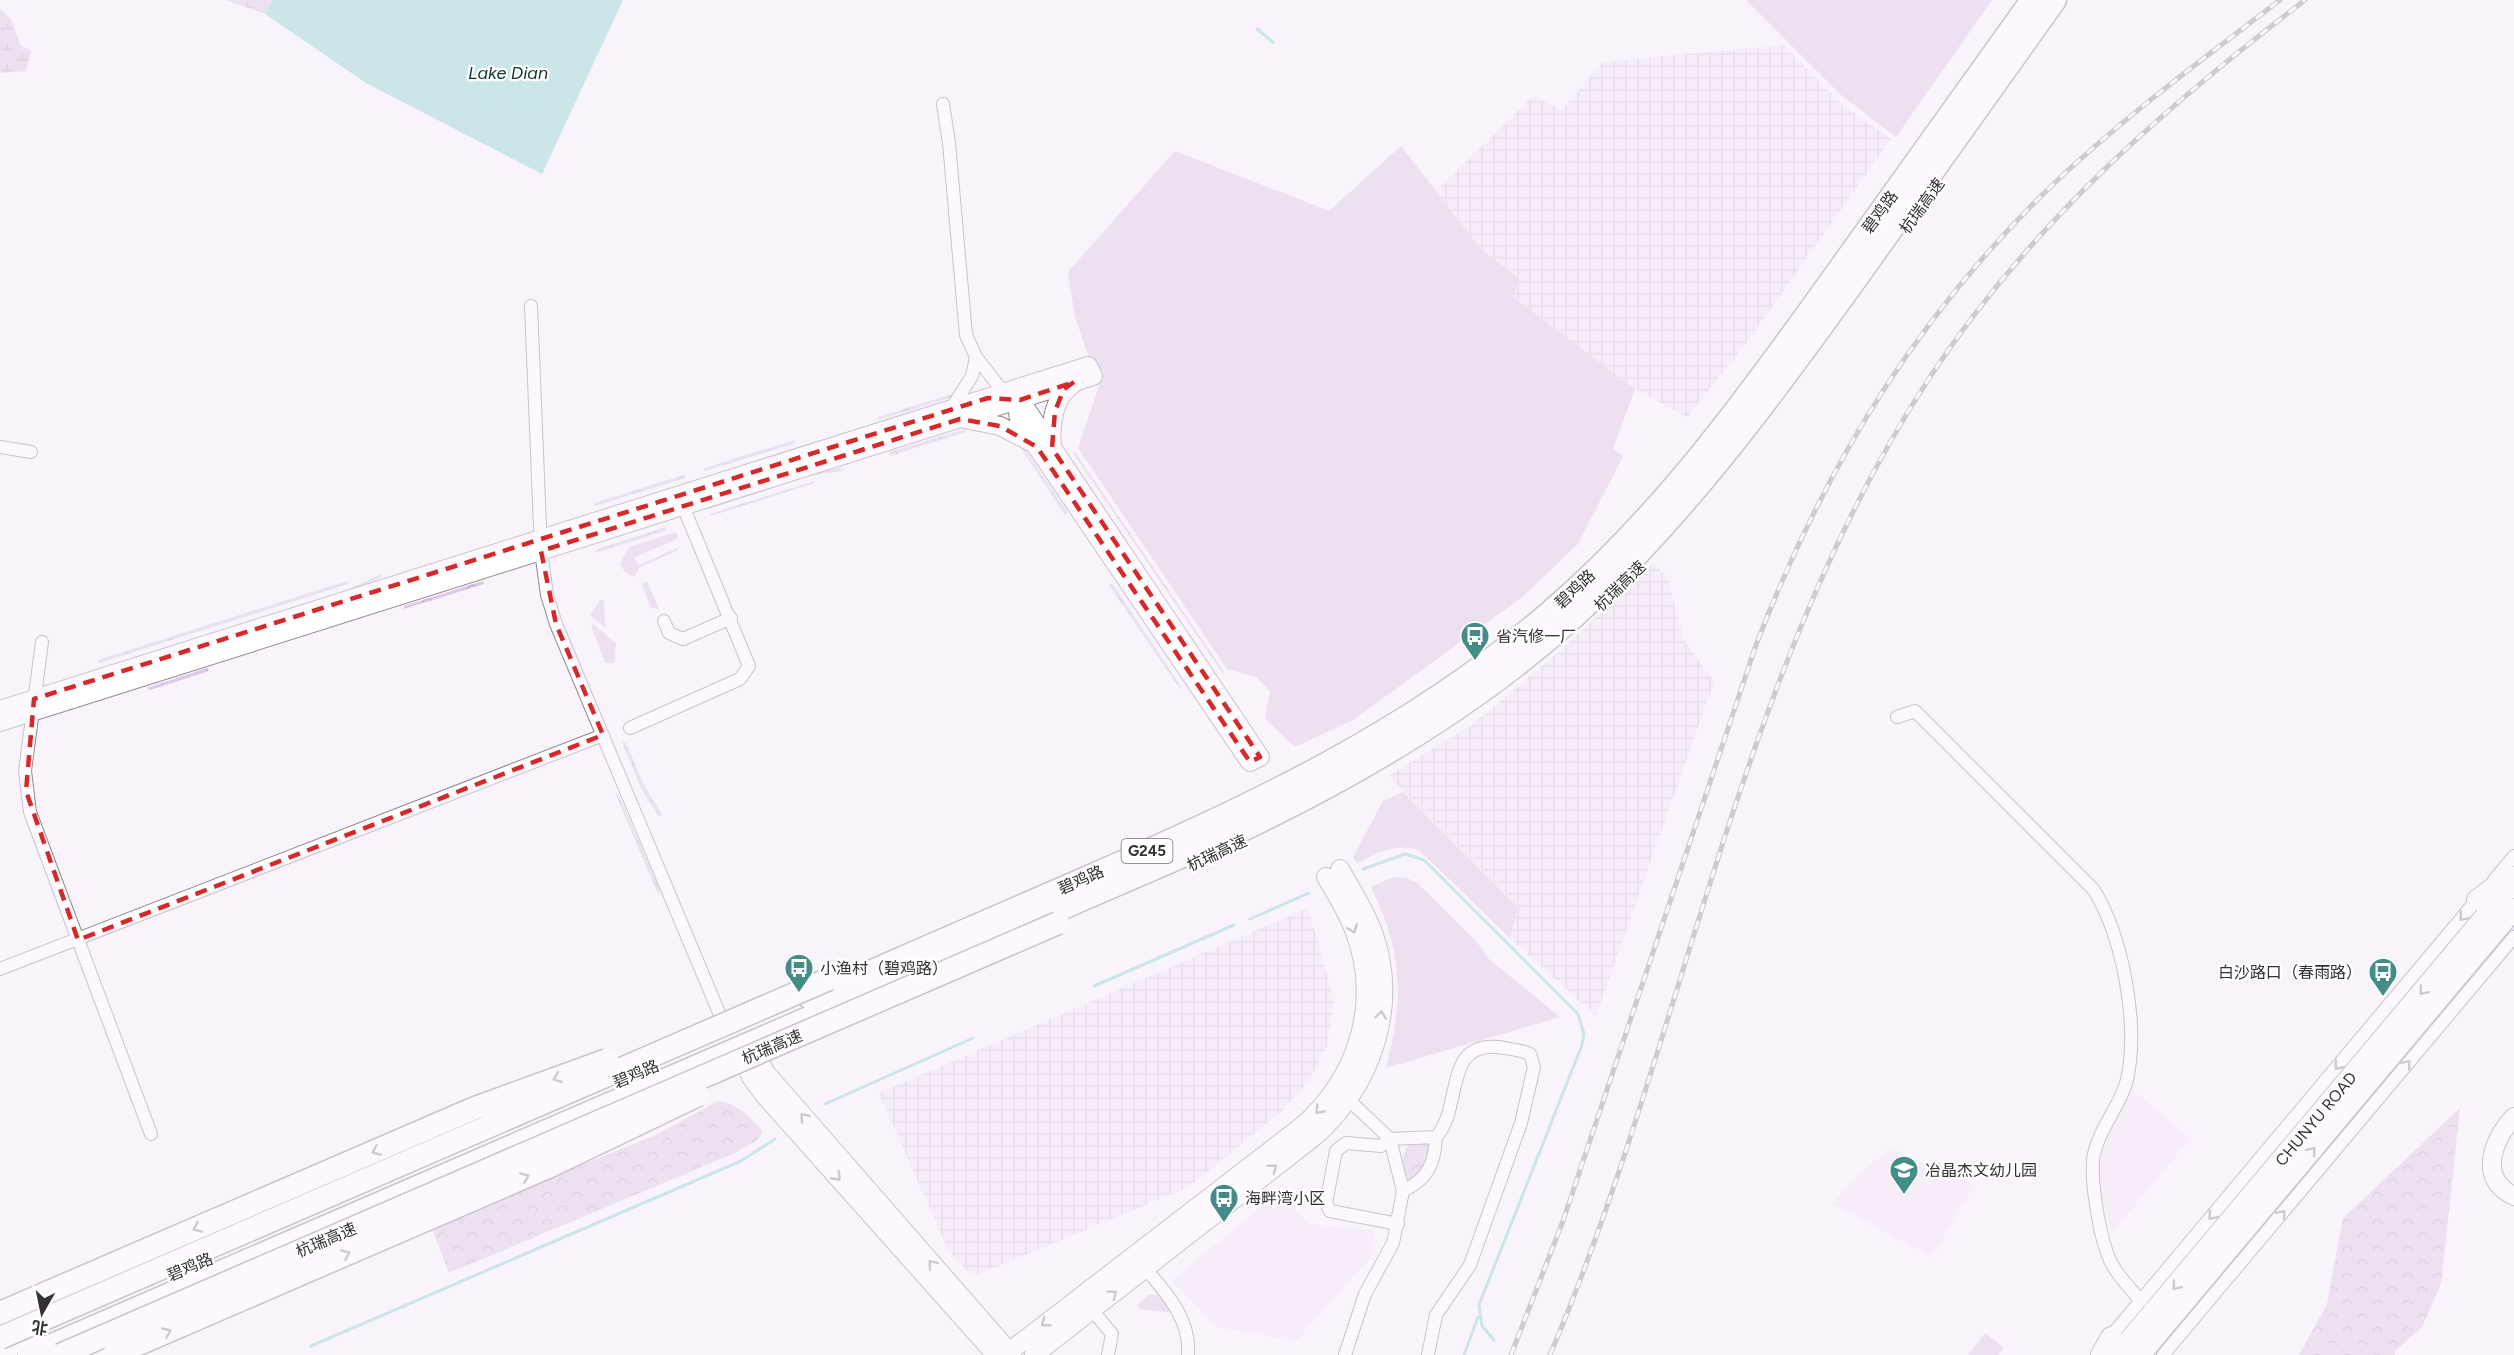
<svg xmlns="http://www.w3.org/2000/svg" width="2514" height="1355" font-family="Figtree,'Noto Sans SC',sans-serif">
<style>
.built{fill:#f1e7f6}
.industrial{fill:url(#industrial-grid)}
.grass{fill:#dcc9e5}
.forest{fill:url(#forest-crowns)}
.wetland{fill:url(#wetland-marsh)}
.water{fill:#92d6d0}
.lines{fill:none;stroke-linecap:round;stroke-linejoin:round}
.stream{stroke:#92d6d0;stroke-width:3}
.street-casing{stroke:#8e8991;stroke-width:14}
.secondary-casing{stroke:#8e8991;stroke-width:20}
.primary-casing{stroke:#8e8991;stroke-width:22}
.highway-casing{stroke:#8e8991;stroke-width:25}
.street{stroke:#fff;stroke-width:12}
.secondary{stroke:#fff;stroke-width:18}
.primary{stroke:#fff;stroke-width:20}
.highway{stroke:#fff;stroke-width:22}
.rail-casing{stroke:#9c989e;stroke-width:5}
.rail{stroke:#fff;stroke-width:3;stroke-dasharray:9;stroke-linecap:butt}
.highway-bridge-casing{stroke:#8e8991;stroke-width:25;stroke-linecap:butt}
.highway-bridge{stroke:#fff;stroke-width:22}
.oneway{stroke:#99989a}
.marked{fill:none;stroke:#d62828;stroke-width:4.5;stroke-dasharray:12 8;stroke-linejoin:round}
.labels{text-anchor:middle;dominant-baseline:central;stroke-width:4.5;stroke-linejoin:round;paint-order:stroke}
.shield{fill:#fff;stroke:#706f71;stroke-width:1.5}
.shield-label{font-size:15px;font-weight:bold;fill:#333134}
.street-label{font-size:16px;fill:#333134;stroke:#fff}
.poi-label{font-size:16px;fill:#333134;stroke:#fff;text-anchor:start}
.water-label{font-size:18px;font-style:italic;fill:#103230;stroke:#fff}
</style>
<defs>
<pattern id="industrial-grid" width="8" height="8" patternUnits="userSpaceOnUse" patternTransform="scale(1.5)"><rect width="8" height="8" fill="#f1e7f6"/><path d="M0 4h8M4 0v8" fill="none" stroke="#cfc7d4"/></pattern>
<pattern id="forest-crowns" width="20" height="18" patternUnits="userSpaceOnUse" patternTransform="scale(1.5)"><rect width="20" height="18" fill="#dcc9e5"/><path d="M2 6a3 3 0 1 1 6 0M12 15a3 3 0 1 1 6 0" fill="none" stroke="#bdadc5"/></pattern>
<pattern id="wetland-marsh" width="20" height="14" patternUnits="userSpaceOnUse" patternTransform="scale(1.5)"><rect width="20" height="14" fill="#dcc9e5"/><path d="M1 5h8M5 5V1M11 12h8M15 12V8" fill="none" stroke="#bdadc5"/></pattern>
</defs>
<rect width="100%" height="100%" fill="#f9f3fc"/>
<path class="built" d="M2129,1092H2135L2191,1138L2113,1232L2101,1202L2097,1171L2101,1153Z
M1891,1148L1974,1185L1932,1257L1832,1204L1855,1177Z
M1277,1194L1310,1224L1374,1230L1371,1257L1296,1341L1216,1327L1172,1280Z"/>
<path class="industrial" d="M1783,45L1840,103L1891,139L1745,345L1687,417L1635,389L1512,297L1519,277L1480,248L1436,191L1533,96L1562,110L1603,62Z
M1653,563L1668,578L1683,639L1714,682L1596,1016L1510,938L1518,906L1388,776L1472,725L1559,652Z
M1308,908L1334,1000L1327,1046L1308,1082L1285,1108L1189,1187L972,1277L948,1250L879,1093Z"/>
<path class="grass" d="M1746,0H1992L1896,137L1841,95Z
M1401,146L1480,248L1519,278L1513,297L1635,389L1613,449L1623,456L1578,544L1521,598L1353,720L1295,747L1265,719L1270,691L1256,677L1227,669L1078,448L1099,386L1075,317L1068,272L1175,151L1329,211Z
M676,532L678,538L634,558L639,565L679,547L677,551L640,567L634,577L625,572L620,564L629,547Z
M647,581L659,609L651,608L642,584Z
M600,600H604L605,627L590,616Z
M593,624L616,643L614,663H605L591,625Z
M1403,792L1518,907L1510,938L1419,850C1394,843 1380,852 1357,863L1353,857L1383,801Z
M1393,877L1407,878L1417,883L1476,941L1489,959L1560,1017L1386,1068C1404,996 1403,954 1371,887Z
M1150,1294L1163,1296L1174,1313L1140,1309L1137,1305Z
M1985,1333L2004,1348L1998,1355H1968Z"/>
<path class="forest" d="M955,393L956,396L879,420L878,417Z
M965,429L966,432L890,456L889,452Z
M795,440L796,443L705,471L704,468Z
M1021,448H1024L1068,513L1065,515Z
M1075,452L1225,673L1223,674L1073,453Z
M841,468L843,471L809,476L709,509L706,506L807,473Z
M684,475L685,478L595,506L594,503Z
M814,481L815,483L711,516L710,514Z
M666,527L667,530L596,553L595,550Z
M381,574L382,577L345,595L99,669L343,592Z
M347,581L348,584L99,663L98,660Z
M483,581L484,584L404,609V606Z
M1112,583L1182,688L1180,689L1109,585Z
M207,668L209,671L150,690L147,688Z
M622,742L626,743L644,785L662,815L658,816L641,788Z
M615,793H618L660,891L658,894Z
M2481,905L2483,906L2113,1347L2122,1329L2461,923Z
M2514,923V932L2327,1157L2322,1153Z
M718,1101C738,1104 750,1117 763,1132L756,1141L735,1153L449,1273L431,1226L658,1134Z
M2460,1108L2441,1284L2422,1327L2395,1351V1355H2299L2327,1304L2343,1218Z
M1422,1141L1429,1143L1432,1149L1427,1168L1410,1181L1404,1176L1403,1158L1408,1145Z
M2311,1166L2316,1170L2159,1355H2152Z"/>
<path class="wetland" d="M226,0H272L265,14Z
M0,9L11,19L20,45L31,51L26,71L0,73Z"/>
<path class="water" d="M272,0H623L542,174L366,83L265,14Z"/>
<g class="lines">
<path class="stream" d="M1257,29L1273,42
M1363,869L1405,854L1424,860L1578,1014L1584,1034L1582,1045L1479,1305L1482,1326L1494,1340
M1250,919L1309,893
M1094,986L1234,925
M825,1104L973,1038
M311,1346L741,1161L775,1139
M1464,1355L1478,1317"/>
<g class="street-casing">
<path id="street" d="M943,104L949,143L966,335L976,357L1004,393
M531,306L541,551L547,595L556,624L725,1027
M951,409L972,376L976,357
M0,447L31,452
M664,621L669,633L683,639L731,618
M42,642L25,771L30,812L151,1134
M1897,717L1915,711L2094,890C2123,938 2138,1020 2128,1075C2123,1102 2102,1124 2095,1150C2088,1172 2099,1230 2107,1253C2113,1271 2128,1286 2141,1301
M630,728L740,679L749,666L683,506
M2494,880L2514,856
M0,969L603,735
M1403,1191C1428,1179 1435,1163 1436,1137
M1398,1224L1330,1211L1326,1203L1336,1151L1346,1143L1381,1146L1390,1139L1436,1137C1463,1108 1443,1041 1498,1047C1509,1049 1519,1049 1530,1054L1534,1067L1521,1123L1470,1265L1436,1315L1428,1355
M1146,1269C1167,1294 1191,1320 1188,1355
M1092,1310L1112,1334L1108,1355
M2106,1342L2480,896
M1345,1355L1365,1294L1393,1243L1403,1191L1390,1139L1349,1100
M2163,1355L2514,937"/>
</g>
<g class="secondary-casing">
<path id="secondary" d="M1010,397L1020,400L1260,757L1250,762L1020,422C1016,410 1018,402 1025,392
M965,419L1000,426L1031,442
M1052,448C1050,424 1053,397 1074,383
M0,710L1088,366L1093,376L0,722
M752,1042L765,1072L1012,1355
M739,1048L751,1077L766,1097L996,1355
M2514,1117C2493,1139 2477,1179 2514,1196
M1005,1355L1301,1127C1358,1078 1382,1002 1354,930C1347,911 1336,894 1326,877
M1034,1355L1315,1136C1371,1086 1399,1009 1374,935C1366,912 1352,891 1340,869"/>
</g>
<g class="primary-casing">
<path id="primary" d="M2477,900L2509,876
M2101,1355L2111,1337
M2117,1355L2514,882
M2140,1355L2514,909"/>
</g>
<g class="highway-casing">
<path id="highway" d="M810,998C902,958 994,918 1086,878C1253,805 1411,732 1550,612C1662,516 1748,397 1833,278C1899,185 1966,93 2032,0
M0,1350L32,1336
M29,1355L1236,833C1354,777 1470,710 1567,623C1682,520 1772,396 1861,272C1926,181 1990,91 2055,0"/>
</g>
<use href="#street" class="street"/>
<use href="#secondary" class="secondary"/>
<use href="#primary" class="primary"/>
<use href="#highway" class="highway"/>
<g class="rail-casing">
<path id="rail" d="M1511,1355L1563,1221L1756,645C1826,463 1921,308 2064,174C2132,111 2207,56 2280,0
M1550,1355C1686,1035 1737,671 1930,377C2031,224 2161,110 2305,0"/>
</g>
<use href="#rail" class="rail"/>
<g class="highway-bridge-casing">
<path id="highway-bridge" d="M0,1313L475,1108L607,1060
M0,1338L829,979
M60,1355L1058,923
M113,1355L548,1167L698,1095"/>
</g>
<use href="#highway-bridge" class="highway-bridge"/>
</g>
<defs><path id="oneway-chevron" d="M-2-3.5L2.5 0L-2 3.5" fill="none" stroke-width="1.6" stroke-linecap="round" stroke-linejoin="round" transform="scale(1.5)"/></defs>
<g class="oneway">
<use href="#oneway-chevron" transform="translate(2463 917) rotate(130)"/>
<use href="#oneway-chevron" transform="translate(1353 929) rotate(69)"/>
<use href="#oneway-chevron" transform="translate(2423 991) rotate(130)"/>
<use href="#oneway-chevron" transform="translate(1381 1015) rotate(-83)"/>
<use href="#oneway-chevron" transform="translate(2407 1064) rotate(-50)"/>
<use href="#oneway-chevron" transform="translate(2338 1066) rotate(130)"/>
<use href="#oneway-chevron" transform="translate(557 1078) rotate(160)"/>
<use href="#oneway-chevron" transform="translate(1319 1110) rotate(134)"/>
<use href="#oneway-chevron" transform="translate(804 1117) rotate(-131)"/>
<use href="#oneway-chevron" transform="translate(376 1151) rotate(157)"/>
<use href="#oneway-chevron" transform="translate(2312 1151) rotate(-50)"/>
<use href="#oneway-chevron" transform="translate(1273 1168) rotate(-38)"/>
<use href="#oneway-chevron" transform="translate(525 1177) rotate(-23)"/>
<use href="#oneway-chevron" transform="translate(837 1177) rotate(48)"/>
<use href="#oneway-chevron" transform="translate(2282 1214) rotate(-50)"/>
<use href="#oneway-chevron" transform="translate(2212 1216) rotate(130)"/>
<use href="#oneway-chevron" transform="translate(197 1228) rotate(157)"/>
<use href="#oneway-chevron" transform="translate(346 1254) rotate(-23)"/>
<use href="#oneway-chevron" transform="translate(932 1264) rotate(-131)"/>
<use href="#oneway-chevron" transform="translate(2176 1286) rotate(130)"/>
<use href="#oneway-chevron" transform="translate(1113 1294) rotate(-37)"/>
<use href="#oneway-chevron" transform="translate(1045 1323) rotate(142)"/>
<use href="#oneway-chevron" transform="translate(167 1332) rotate(-23)"/>
</g>
<path d="M0 0H2514V1355H0ZM1074,382L1064,389L1055,411L1052,448L1260,757L1250,762L1037,447L1000,426L960,419L541,551L556,624L603,735L78,940L26,791L34,699L988,398L1020,400Z" fill="#f9f3fc" fill-opacity=".55" fill-rule="evenodd"/>
<path class="marked" d="M1074,382L1064,389L1055,411L1052,448L1260,757L1250,762L1037,447L1000,426L960,419L541,551L556,624L603,735L78,940L26,791L34,699L988,398L1020,400Z"/>
<defs>
<g id="bus-pin" transform="scale(1.5)"><path d="M0 17L-7.5 6A9.5 9.5 0 1 1 7.5 6Z" fill="#448c87" stroke="#fff"/><path d="M-5-6H5V4H4V6H2V4H-2V6H-4V4H-5ZM-3.5-4V0h7V-4ZM-3.5 1.2v1.5H-2V1.2ZM2 1.2v1.5H3.5V1.2Z" fill="#fff"/></g>
<g id="school-pin" transform="scale(1.5)"><path d="M0 17L-7.5 6A9.5 9.5 0 1 1 7.5 6Z" fill="#448c87" stroke="#fff"/><path d="M0-5L7-2L0 1L-7-2ZM-4 1L0 2.5L4 1V4Q0 6-4 4Z" fill="#fff"/></g>
</defs>
<g fill-rule="evenodd">
<use href="#bus-pin" x="1475" y="636"/>
<use href="#bus-pin" x="799" y="968"/>
<use href="#bus-pin" x="2383" y="972"/>
<use href="#school-pin" x="1904" y="1170"/>
<use href="#bus-pin" x="1224" y="1198"/>
</g>
<g class="labels">
<rect class="shield" x="1121.5" y="839" width="51" height="24" rx="4.5"/>
<g class="shield-label">
<text x="1147" y="851">G245</text>
</g>
<g class="street-label">
<text transform="translate(1922 206) rotate(-54)">杭瑞高速</text>
<text transform="translate(1880 212) rotate(-54)">碧鸡路</text>
<text transform="translate(1620 586) rotate(-44)">杭瑞高速</text>
<text transform="translate(1575 589) rotate(-43)">碧鸡路</text>
<text transform="translate(1217 853) rotate(-25)">杭瑞高速</text>
<text transform="translate(1081 880) rotate(-24)">碧鸡路</text>
<text transform="translate(772 1047) rotate(-23)">杭瑞高速</text>
<text transform="translate(636 1074) rotate(-23)">碧鸡路</text>
<text transform="translate(2316 1119) rotate(-50)">CHUNYU ROAD</text>
<text transform="translate(326 1240) rotate(-23)">杭瑞高速</text>
<text transform="translate(190 1267) rotate(-23)">碧鸡路</text>
</g>
<g class="poi-label">
<text x="1496" y="636">省汽修一厂</text>
<text x="820" y="968">小渔村（碧鸡路）</text>
<text x="2362" y="972" text-anchor="end">白沙路口（春雨路）</text>
<text x="1925" y="1170">冶晶杰文幼儿园</text>
<text x="1245" y="1198">海畔湾小区</text>
</g>
<g class="water-label">
<text x="508" y="73">Lake Dian</text>
</g>
</g>
<g transform="translate(42 1313) rotate(189)" stroke="#ffffff" stroke-width="4.5" paint-order="stroke">
<path d="M0-4.5L10 22L0 15L-10 22Z" fill="#333134"/>
<text y="-9" font-size="16" font-weight="bold" text-anchor="middle" fill="#333134">北</text>
</g>
</svg>
